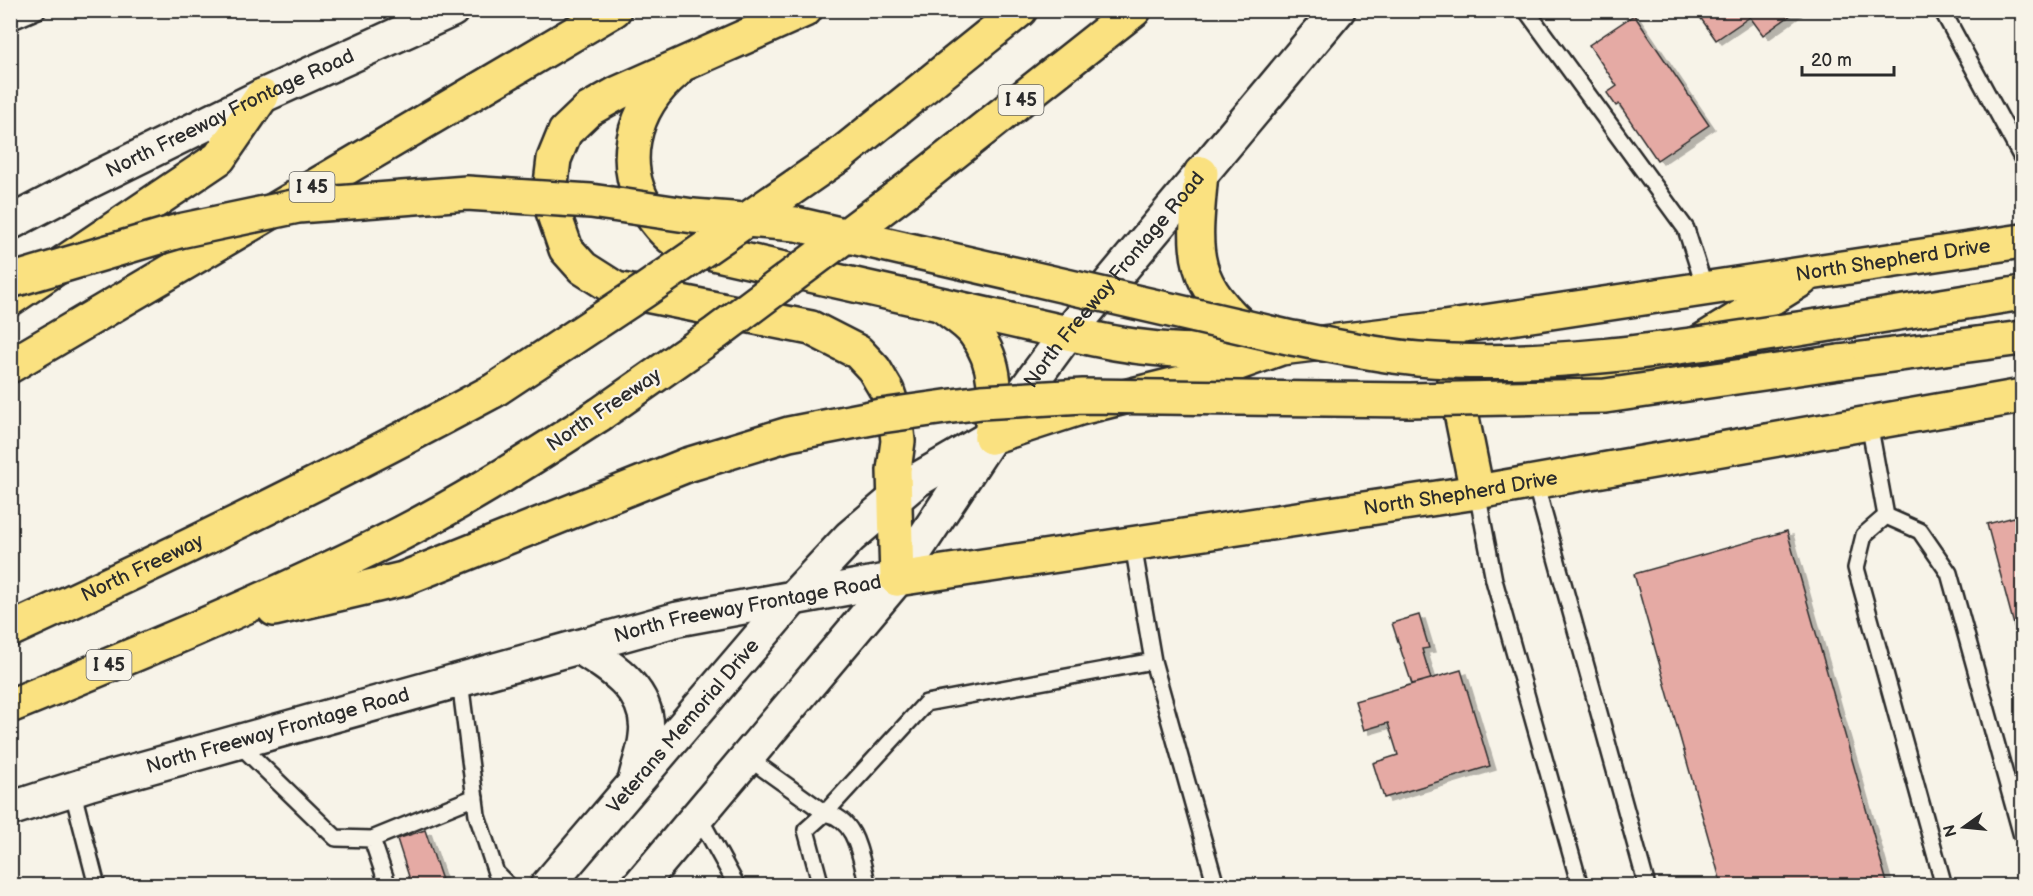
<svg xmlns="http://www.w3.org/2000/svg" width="2033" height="896" font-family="'Balsamiq Sans',sans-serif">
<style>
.building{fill:#e5aaa4;stroke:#2b2b2b;stroke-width:1.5;filter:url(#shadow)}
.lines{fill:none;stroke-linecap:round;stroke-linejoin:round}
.lane-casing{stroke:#2b2b2b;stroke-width:20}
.secondary-casing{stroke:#2b2b2b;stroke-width:38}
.primary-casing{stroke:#2b2b2b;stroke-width:38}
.highway-casing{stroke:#2b2b2b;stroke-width:38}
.lane{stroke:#f7f3e8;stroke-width:15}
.secondary{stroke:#f7f3e8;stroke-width:33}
.primary{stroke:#fae180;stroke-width:33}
.highway{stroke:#fae180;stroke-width:33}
.highway-bridge-casing{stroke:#2b2b2b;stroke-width:38;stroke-linecap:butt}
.highway-bridge{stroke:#fae180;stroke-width:33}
.labels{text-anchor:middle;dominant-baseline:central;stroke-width:4.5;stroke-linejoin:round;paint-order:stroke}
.shield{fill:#f7f3e8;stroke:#686764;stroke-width:1.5}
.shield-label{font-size:18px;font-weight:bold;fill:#2b2b2b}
.street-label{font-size:20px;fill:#2b2b2b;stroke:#f7f3e8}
</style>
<defs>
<filter id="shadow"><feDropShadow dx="6" dy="4" stdDeviation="0" flood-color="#0004"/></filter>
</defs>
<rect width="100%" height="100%" fill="#f7f3e8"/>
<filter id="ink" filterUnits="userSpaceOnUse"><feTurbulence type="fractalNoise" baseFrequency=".0167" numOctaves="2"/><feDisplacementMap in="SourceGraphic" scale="12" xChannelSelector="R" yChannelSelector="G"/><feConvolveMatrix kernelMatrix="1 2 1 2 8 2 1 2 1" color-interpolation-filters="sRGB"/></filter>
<g filter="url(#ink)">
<path class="building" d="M1695,10H1798L1763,35L1750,17L1716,40Z
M1634,15L1709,125L1657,160L1619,104L1616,106L1607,93L1617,86L1589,45Z
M2022,515V655L1987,524Z
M1787,531L1888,886H1722L1634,574Z
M1419,615L1429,648L1422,649L1431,679L1412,684L1392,623Z
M1461,670L1490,766L1384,798L1373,763L1398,755L1388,723L1364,730L1355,701Z
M425,830L444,886H412L397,839Z"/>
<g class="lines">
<g class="lane-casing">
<path id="lane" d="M1526,10L1686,229L1705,288
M1942,10L2022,158
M10,22L38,10
M1869,423L1886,516
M1535,482L1647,886
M1477,492L1494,580L1580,886
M1886,516L1864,535L1856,568L1944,886
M1886,516L1920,531L1949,573L2022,836
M1133,545L1153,661L1216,886
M460,681L477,815L496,873L509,886
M237,742L336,838L372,839L388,886
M747,757L825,813C858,819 860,858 868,886
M72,789L97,886
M698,815L737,886
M372,839L475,797
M821,886L806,830L825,813L926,703L1153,661"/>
</g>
<g class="secondary-casing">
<g id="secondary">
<path id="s1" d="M10,223L90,181L262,96L452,10"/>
<path d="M581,648C613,668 652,692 646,736C645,750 639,764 636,777"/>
<path id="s2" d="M10,809L91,783L678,619L897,579"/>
<path id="s3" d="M547,886L793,598L850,537L917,480L984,441"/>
<path id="s4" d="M639,886L897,579L991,437L1060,343L1338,10"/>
</g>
</g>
<g class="primary-casing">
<g id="primary">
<path d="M1201,173C1194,251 1187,280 1252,335"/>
<path d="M1068,333C1132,349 1180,353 1246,350"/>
<path d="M1445,333L1477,492"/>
<path d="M1545,388L1662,366L1802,279"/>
<path id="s5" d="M991,437L1080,408L1185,382L1281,348L1444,328L2022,241"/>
<path id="s6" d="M897,579L1477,492L2022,396"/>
</g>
</g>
<g class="highway-casing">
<g id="highway">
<path d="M805,10L618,93L588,110L565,132L554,159L549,200L566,249L583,268L616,289L811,328L858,352L874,369L887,391L895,414L898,441L894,470L897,579"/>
<path d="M676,71C632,108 616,168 652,216C662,230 671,239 686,247L1068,333"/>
<path d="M840,155L1020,10"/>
<path d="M908,189L1134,10"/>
<path d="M10,299L219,158L262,96"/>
<path d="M943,306C953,314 968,323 975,333C1000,366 995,400 991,437"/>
<path d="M1830,324L2022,293"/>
<path d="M1839,362L2022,338"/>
<path d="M10,366L614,10"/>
<path d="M274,609L403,579L687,465"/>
<path id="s7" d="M10,630C174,555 335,476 493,391"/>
<path d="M10,706C132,656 254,606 372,548C451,510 526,462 599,415"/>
</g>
</g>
<use href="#lane" class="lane"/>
<use href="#secondary" class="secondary"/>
<use href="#primary" class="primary"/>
<use href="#highway" class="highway"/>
<g class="highway-bridge-casing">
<path id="highway-bridge" d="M10,281L179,231L298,206L467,193L591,201L693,216L796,224L1292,338C1334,346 1375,355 1418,359C1557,370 1694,345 1830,324
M493,391L644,291L840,155
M599,415L716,333L908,189
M687,465L789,434L881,416L981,402L1083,396L1410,400L1605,396L1839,362"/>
</g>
<use href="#highway-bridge" class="highway-bridge"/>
</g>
</g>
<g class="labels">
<g class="shield">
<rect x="998.5" y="85" width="45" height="30" rx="4.5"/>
<rect x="289.5" y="172" width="45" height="30" rx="4.5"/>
<rect x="86.5" y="650" width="45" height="30" rx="4.5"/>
</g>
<g class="shield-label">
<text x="1021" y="100">I 45</text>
<text x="312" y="187">I 45</text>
<text x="109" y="665">I 45</text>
</g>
<g class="street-label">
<text stroke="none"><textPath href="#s1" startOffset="246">North Freeway Frontage Road</textPath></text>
<text stroke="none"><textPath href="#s5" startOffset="922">North Shepherd Drive</textPath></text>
<text stroke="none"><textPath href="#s4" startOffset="771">North Freeway Frontage Road</textPath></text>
<text transform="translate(604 410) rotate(-34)">North Freeway</text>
<text stroke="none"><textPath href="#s6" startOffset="570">North Shepherd Drive</textPath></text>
<text stroke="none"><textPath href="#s7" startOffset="146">North Freeway</textPath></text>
<text stroke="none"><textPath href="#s2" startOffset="765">North Freeway Frontage Road</textPath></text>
<text stroke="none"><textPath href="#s3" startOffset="210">Veterans Memorial Drive</textPath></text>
<text stroke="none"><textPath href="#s2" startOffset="279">North Freeway Frontage Road</textPath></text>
</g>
</g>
<rect width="2033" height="896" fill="none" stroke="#f7f3e8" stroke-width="36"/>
<rect x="18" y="18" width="1997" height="860" fill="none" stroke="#2b2b2b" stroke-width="2" filter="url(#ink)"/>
<g transform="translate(1964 827) rotate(255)" stroke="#f7f3e8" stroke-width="4.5" paint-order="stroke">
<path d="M0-4.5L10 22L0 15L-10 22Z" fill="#2b2b2b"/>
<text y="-9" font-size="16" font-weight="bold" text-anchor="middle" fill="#2b2b2b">N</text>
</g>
<path d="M1802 66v9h92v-9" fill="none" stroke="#2b2b2b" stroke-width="3"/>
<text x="1811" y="66" font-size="18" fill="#2b2b2b" stroke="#f7f3e8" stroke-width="4.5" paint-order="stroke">20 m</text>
</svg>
